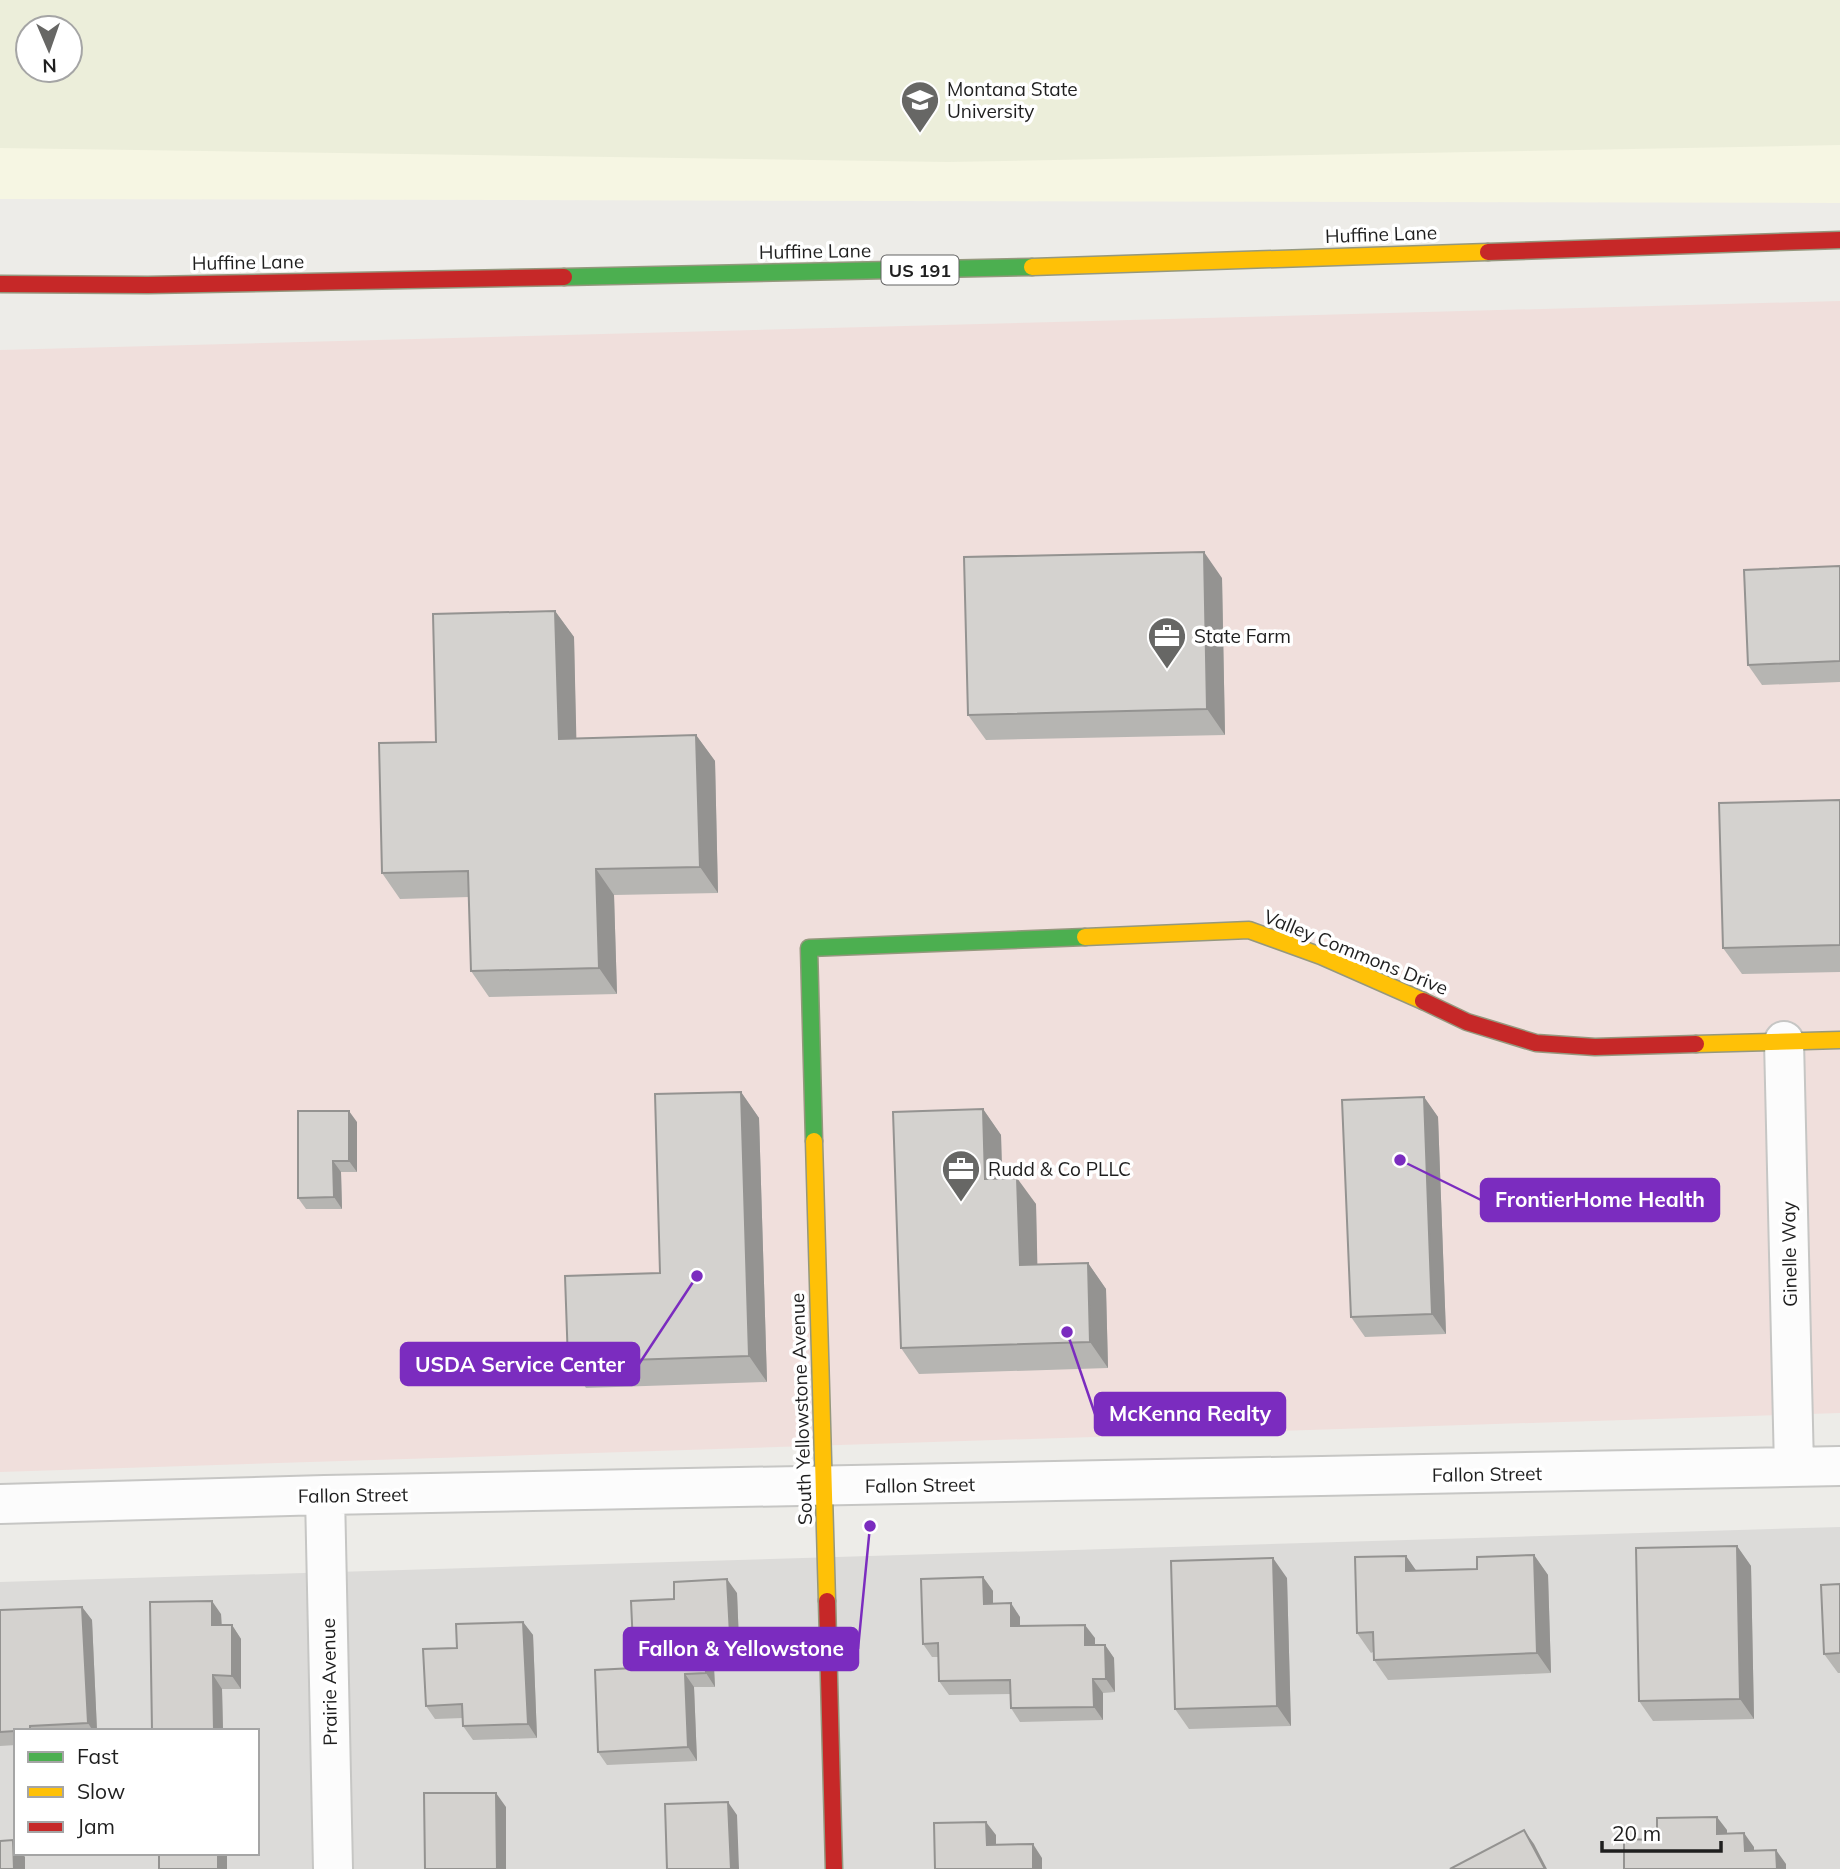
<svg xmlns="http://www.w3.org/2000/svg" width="1840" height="1869" font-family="Mulish,sans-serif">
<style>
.residential{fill:#dcdbd9;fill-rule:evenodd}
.commercial{fill:#f0dfdc}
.education{fill:#f6f6e3;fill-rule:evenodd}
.farmland{fill:#eceeda;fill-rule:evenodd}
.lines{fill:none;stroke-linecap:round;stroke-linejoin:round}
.street-casing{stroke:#c6c6c4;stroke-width:42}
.fast-casing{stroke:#95987e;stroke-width:19}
.slow-casing{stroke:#95987e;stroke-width:19}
.jam-casing{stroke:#95987e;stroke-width:19}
.street{stroke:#fcfcfc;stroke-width:38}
.fast{stroke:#4caf50;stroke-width:16}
.slow{stroke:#ffc107;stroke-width:16}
.jam{stroke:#c62828;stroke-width:16}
.wall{fill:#b6b5b2}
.shaded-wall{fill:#949391}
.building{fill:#d4d2cf;stroke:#949391;stroke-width:2}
.labels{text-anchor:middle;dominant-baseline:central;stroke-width:7;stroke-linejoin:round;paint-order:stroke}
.shield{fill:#fff;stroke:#626262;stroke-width:2}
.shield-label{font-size:18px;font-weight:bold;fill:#1f1f1f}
.poi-label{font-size:19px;fill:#1f1f1f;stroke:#fff;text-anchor:start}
.street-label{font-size:19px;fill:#1f1f1f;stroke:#fff}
.leader{fill:none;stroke:#7b2cbf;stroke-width:2.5}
.callout-dot{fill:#7b2cbf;stroke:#fff;stroke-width:2.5}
.callout{fill:#7b2cbf;stroke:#7b2cbf;stroke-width:2.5}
.callout-label{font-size:21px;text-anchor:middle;font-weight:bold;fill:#fff}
</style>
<rect width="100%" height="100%" fill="#edece8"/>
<path class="residential" d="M1840,1527V1869H0V1582ZM16,1731H257V1853H16Z"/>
<path class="commercial" d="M1840,301V1413L0,1472V350Z"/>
<path class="education" d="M0,0H1840V203L0,199ZM28,28H70V70H28Z"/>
<path class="farmland" d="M0,0H1840V145L948,162L0,148ZM28,28H70V70H28Z"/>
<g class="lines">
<g class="street-casing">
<path id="street" d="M1784,1041L1794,1467
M325,1495L333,1869
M0,1504L325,1495L1840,1466"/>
</g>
<g class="fast-casing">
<path id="fast" d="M564,277L1032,267
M814,1141L809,948L1085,937"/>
</g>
<g class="slow-casing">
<path id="slow" d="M1032,267L1488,252
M1085,937L1249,930L1321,956L1423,1001
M1696,1044L1840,1040
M814,1141L827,1601"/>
</g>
<g class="jam-casing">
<path id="jam" d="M1488,252L1840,240
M0,284L148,285L564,277
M1423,1001L1467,1022L1536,1043L1595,1047L1696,1044
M827,1601L834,1869"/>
</g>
<use href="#street" class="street"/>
<use href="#fast" class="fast"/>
<use href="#slow" class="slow"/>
<use href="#jam" class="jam"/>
</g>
<path class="wall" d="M1840,566V682L1762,685L1748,665Z
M1222,578L1225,735L986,740L968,715Z
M555,611L574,637L576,738L696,735L715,761L718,893L614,895L617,994L489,997L471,971L469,897L400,899L382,873L436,742Z
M1840,800V972L1742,974L1723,948Z
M741,1092L759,1118L767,1382L586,1388L568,1362L660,1273Z
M1424,1097L1438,1117L1446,1334L1365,1337L1351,1317Z
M983,1109L1001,1135L1002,1178L1036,1204L1037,1264L1088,1263L1106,1289L1108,1368L919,1374L901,1348Z
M357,1122V1172H341L342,1209H306L298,1198Z
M1737,1546L1751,1566L1754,1719L1653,1721L1639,1701Z
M1534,1555L1548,1575L1551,1673L1388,1680L1374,1660L1373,1652L1371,1653L1357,1633L1406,1556L1416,1571L1477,1569Z
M983,1577L993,1591V1604L1020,1617V1626L1095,1638V1645H1105L1114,1658L1115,1692L1103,1693V1720L1020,1722L1011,1708L1010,1694L949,1695L939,1681V1657H932L923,1644Z
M1287,1578L1291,1726L1189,1729L1175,1709Z
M1840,1584V1673H1838L1824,1654Z
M737,1593L740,1667L714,1668L715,1687H694L697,1761L607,1765L598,1752L634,1668L674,1599Z
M82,1607L92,1620L97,1731H16V1745L0,1746V1610Z
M221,1614L222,1625H232L241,1639V1689H222L223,1731H152Z
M523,1622L533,1635L537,1738L473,1740L463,1726V1718L435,1719L426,1706L457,1648Z"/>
<path class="shaded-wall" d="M1204,552L1222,578L1225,735L1207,709Z
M555,611L574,637L577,765L559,739Z
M696,735L715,761L718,893L700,867Z
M596,869L614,895L617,994L599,968Z
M741,1092L759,1118L767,1382L749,1356Z
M1424,1097L1438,1117L1446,1334L1432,1314Z
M983,1109L1001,1135L1003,1205L985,1179Z
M349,1111L357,1122V1172L349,1161Z
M333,1161L341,1172L342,1209L334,1197Z
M1017,1178L1036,1204L1038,1291L1020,1265Z
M1088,1263L1106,1289L1108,1368L1090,1342Z
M1737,1546L1751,1566L1754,1719L1740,1699Z
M1534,1555L1548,1575L1551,1673L1537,1653Z
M1406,1556L1420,1576L1406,1571Z
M1273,1558L1287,1578L1291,1726L1277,1706Z
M983,1577L993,1591V1617L984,1604Z
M727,1579L737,1593L740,1667L731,1653Z
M212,1601L221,1614L222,1639L212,1625Z
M1011,1603L1020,1617V1640L1011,1626Z
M82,1607L92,1620L97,1731H93L88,1723Z
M523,1622L533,1635L537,1738L528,1724Z
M232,1625L241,1639V1689L232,1676Z
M1085,1625L1095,1638V1659L1085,1645Z
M1105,1645L1114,1658L1115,1692L1106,1679Z
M705,1655L714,1668L715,1687L706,1673Z
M685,1674L694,1687L697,1761L688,1747Z
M213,1675L222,1689L223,1731H214Z
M1093,1679L1103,1693V1720L1094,1707Z
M496,1793L506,1807V1869H497Z
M728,1802L737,1815L739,1869H731Z
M1717,1817L1727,1830V1847L1717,1834Z
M986,1822L996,1835V1859L987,1845Z
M1524,1830L1534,1844L1547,1869H1545Z
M1744,1833L1754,1847V1864L1745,1851Z
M13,1840L16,1844V1853H22L25,1857V1869H14Z
M1033,1844L1042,1858V1869H1033Z
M1776,1850L1786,1864V1869H1777Z
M218,1853H227V1869H218Z"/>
<path class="building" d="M1204,552L1207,709L968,715L964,557Z
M1840,566V661L1748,665L1744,570Z
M555,611L559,739L696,735L700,867L596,869L599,968L471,971L468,871L382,873L379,743L436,742L433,614Z
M1840,800V945L1723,948L1719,803Z
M741,1092L749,1356L568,1362L565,1276L660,1273L655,1094Z
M1424,1097L1432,1314L1351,1317L1342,1100Z
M983,1109L985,1179L1017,1178L1020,1265L1088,1263L1090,1342L901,1348L893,1112Z
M298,1111H349V1161H333L334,1197L298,1198Z
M1737,1546L1740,1699L1639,1701L1636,1548Z
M1534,1555L1537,1653L1374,1660L1373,1632L1357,1633L1355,1557L1406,1556V1571L1477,1569V1557Z
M1273,1558L1277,1706L1175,1709L1171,1561Z
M983,1577L984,1604L1011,1603V1626L1085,1625V1645H1105L1106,1679H1093L1094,1707L1011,1708L1010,1680L939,1681L938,1643L923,1644L921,1579Z
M727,1579L731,1653L705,1655L706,1673L685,1674L688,1747L598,1752L595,1670L634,1668L631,1601L674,1599V1582Z
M1840,1584V1653L1824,1654L1821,1585Z
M212,1601V1625H232V1676L213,1675L214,1731H152L150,1602Z
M82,1607L88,1723L30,1726V1730L0,1732V1610Z
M523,1622L528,1724L463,1726L462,1704L426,1706L423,1649L457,1648L456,1624Z
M424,1793H496L497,1869H425Z
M728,1802L731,1869H667L665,1804Z
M1717,1817V1834L1744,1833L1745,1851L1776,1850L1777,1869H1624V1839L1657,1840V1818Z
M986,1822L987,1845L1033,1844V1869H935L934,1823Z
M1524,1830L1545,1869H1450Z
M13,1840L14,1869H0V1841Z
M159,1853H218V1869H159Z"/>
<defs>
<g id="university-pin" transform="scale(2.0125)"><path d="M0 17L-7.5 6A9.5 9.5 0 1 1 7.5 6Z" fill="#676765" stroke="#fff"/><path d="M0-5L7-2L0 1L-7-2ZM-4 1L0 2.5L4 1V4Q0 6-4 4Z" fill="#fff"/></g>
<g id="office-pin" transform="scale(2.0125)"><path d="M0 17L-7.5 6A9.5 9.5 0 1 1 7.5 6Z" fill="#676765" stroke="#fff"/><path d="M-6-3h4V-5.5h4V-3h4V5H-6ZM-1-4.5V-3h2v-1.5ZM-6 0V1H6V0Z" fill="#fff"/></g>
</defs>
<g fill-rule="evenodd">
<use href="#university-pin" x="920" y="100"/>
<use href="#office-pin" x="1167" y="636"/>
<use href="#office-pin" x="961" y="1169"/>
</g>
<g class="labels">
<rect class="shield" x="881.5" y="255.5" width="77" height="29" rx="5"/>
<g class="shield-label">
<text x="920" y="270">US 191</text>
</g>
<g class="poi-label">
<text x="947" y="89">Montana State<tspan x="947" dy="22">University</tspan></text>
<text x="1194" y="636">State Farm</text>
<text x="988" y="1169">Rudd &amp; Co PLLC</text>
</g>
<g class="street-label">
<text transform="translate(1381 234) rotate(-2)">Huffine Lane</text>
<text transform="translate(815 251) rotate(-1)">Huffine Lane</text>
<text transform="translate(248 262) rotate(-1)">Huffine Lane</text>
<text transform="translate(1356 952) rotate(22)">Valley Commons Drive</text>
<text transform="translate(1789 1254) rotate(-91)">Ginelle Way</text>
<text transform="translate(801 1409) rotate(-92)">South Yellowstone Avenue</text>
<text transform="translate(1487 1474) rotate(-1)">Fallon Street</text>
<text transform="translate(920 1485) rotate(-1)">Fallon Street</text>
<text transform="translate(353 1495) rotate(-1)">Fallon Street</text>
<text transform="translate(329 1682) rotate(-91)">Prairie Avenue</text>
</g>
</g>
<path class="leader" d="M1400 1160L1481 1200M697 1276L639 1364M1067 1332L1095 1414M870 1526L858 1649"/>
<g class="callout-dot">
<circle cx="1400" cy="1160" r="7"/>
<circle cx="697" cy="1276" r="7"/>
<circle cx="1067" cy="1332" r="7"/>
<circle cx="870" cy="1526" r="7"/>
</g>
<g class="callout">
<rect x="1481" y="1179" width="238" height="42" rx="7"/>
<rect x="401" y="1343" width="238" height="42" rx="7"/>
<rect x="1095" y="1393" width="190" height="42" rx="7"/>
<rect x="624" y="1628" width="234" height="42" rx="7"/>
</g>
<g class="callout-label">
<text x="1600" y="1207">FrontierHome Health</text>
<text x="520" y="1372">USDA Service Center</text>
<text x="1190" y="1421">McKenna Realty</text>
<text x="741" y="1656">Fallon &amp; Yellowstone</text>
</g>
<rect x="14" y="1729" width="245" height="126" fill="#ffffff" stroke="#a5a5a5" stroke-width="2"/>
<rect x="28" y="1752" width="35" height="10" fill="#4caf50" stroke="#a5a5a5" stroke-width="2"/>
<text x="77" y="1764" font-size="21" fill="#1f1f1f">Fast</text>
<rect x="28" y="1787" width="35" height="10" fill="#ffc107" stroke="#a5a5a5" stroke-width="2"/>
<text x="77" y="1799" font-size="21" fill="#1f1f1f">Slow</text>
<rect x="28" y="1822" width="35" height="10" fill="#c62828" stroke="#a5a5a5" stroke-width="2"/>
<text x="77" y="1834" font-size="21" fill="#1f1f1f">Jam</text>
<g transform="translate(49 49) rotate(178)"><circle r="33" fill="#ffffff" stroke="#a5a5a5" stroke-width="2"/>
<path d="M0-5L12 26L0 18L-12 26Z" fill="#676765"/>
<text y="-10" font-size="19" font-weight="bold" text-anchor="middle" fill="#1f1f1f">N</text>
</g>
<path d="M1602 1841v10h119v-10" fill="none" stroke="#1f1f1f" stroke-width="3.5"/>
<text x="1612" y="1841" font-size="21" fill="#1f1f1f" stroke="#ffffff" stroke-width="5" paint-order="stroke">20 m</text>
</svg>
